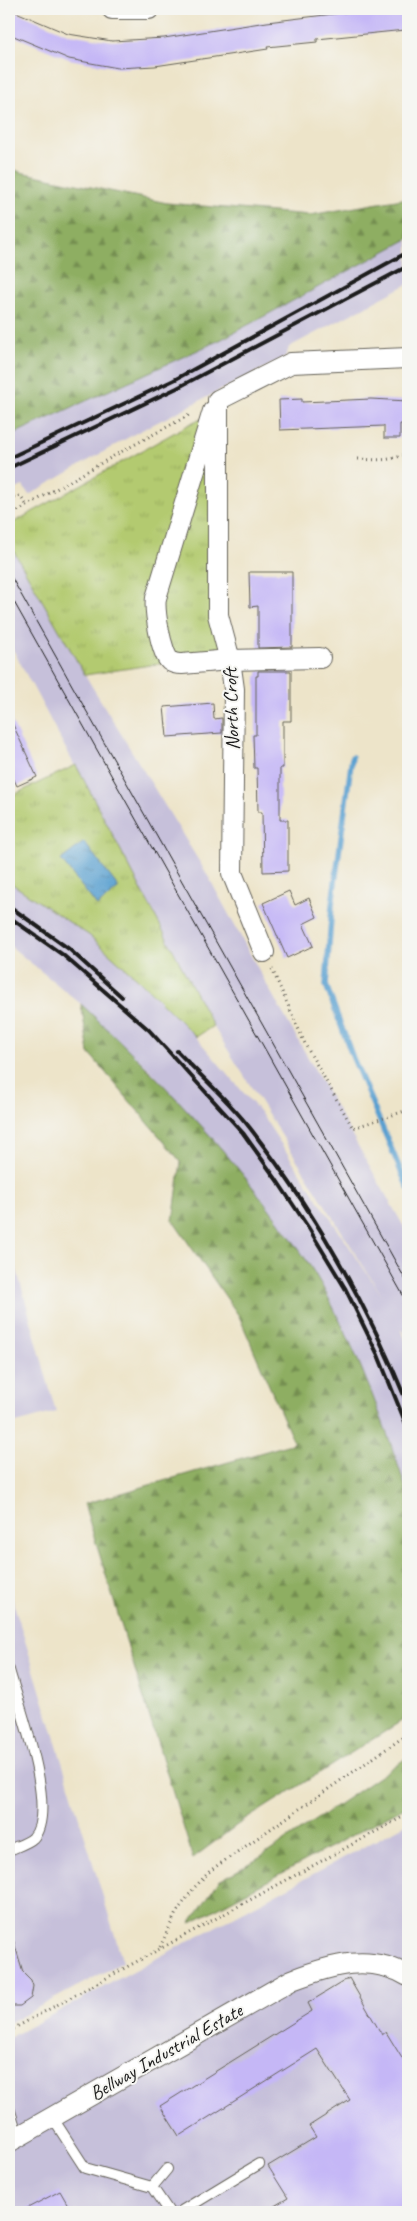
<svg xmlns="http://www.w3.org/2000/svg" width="417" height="2221" font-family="Caveat,sans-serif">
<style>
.industrial{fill:#c6c0da}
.grass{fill:url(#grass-tufts);stroke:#687346}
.forest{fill:url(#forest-firs);stroke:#55653f}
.water{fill:url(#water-ripples);stroke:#3b5e76}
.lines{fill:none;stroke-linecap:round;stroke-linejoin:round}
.stream{stroke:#5aa0d0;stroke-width:5.5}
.building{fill:#c5b7f6}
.lane-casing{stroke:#656259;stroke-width:12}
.street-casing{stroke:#656259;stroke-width:22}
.path{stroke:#656259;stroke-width:3;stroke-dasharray:1 4;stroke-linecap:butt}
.lane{stroke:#fff;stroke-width:10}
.street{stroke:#fff;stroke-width:20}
.tram{stroke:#1c1c1c;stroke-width:1}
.rail{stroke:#1c1c1c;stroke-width:4}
.labels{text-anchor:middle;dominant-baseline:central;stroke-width:4;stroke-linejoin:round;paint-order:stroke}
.street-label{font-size:20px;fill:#1c1c1c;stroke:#f6f6f2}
</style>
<defs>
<pattern id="grass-tufts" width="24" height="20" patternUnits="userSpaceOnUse" patternTransform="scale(1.25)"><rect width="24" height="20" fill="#b3ca6f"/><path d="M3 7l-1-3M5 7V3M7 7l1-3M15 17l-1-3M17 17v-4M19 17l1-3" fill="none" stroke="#99ad60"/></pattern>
<pattern id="forest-firs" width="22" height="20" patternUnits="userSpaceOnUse" patternTransform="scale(1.25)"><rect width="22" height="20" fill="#8eae62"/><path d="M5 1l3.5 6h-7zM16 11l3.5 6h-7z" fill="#738d50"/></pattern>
<pattern id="water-ripples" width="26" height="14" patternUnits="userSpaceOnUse" patternTransform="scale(1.25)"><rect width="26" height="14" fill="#5aa0d0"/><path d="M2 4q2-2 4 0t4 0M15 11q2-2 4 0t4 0" fill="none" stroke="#4a82a8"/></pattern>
</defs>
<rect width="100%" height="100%" fill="#f6f6f2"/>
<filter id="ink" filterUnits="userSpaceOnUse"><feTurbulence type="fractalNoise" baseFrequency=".02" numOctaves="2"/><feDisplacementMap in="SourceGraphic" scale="10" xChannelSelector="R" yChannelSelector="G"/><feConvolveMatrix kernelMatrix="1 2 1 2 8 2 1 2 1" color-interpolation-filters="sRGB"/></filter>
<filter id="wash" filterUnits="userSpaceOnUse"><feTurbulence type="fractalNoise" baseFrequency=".0096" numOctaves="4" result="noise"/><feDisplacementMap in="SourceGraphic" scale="20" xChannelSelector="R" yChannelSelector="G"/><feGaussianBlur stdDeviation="1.12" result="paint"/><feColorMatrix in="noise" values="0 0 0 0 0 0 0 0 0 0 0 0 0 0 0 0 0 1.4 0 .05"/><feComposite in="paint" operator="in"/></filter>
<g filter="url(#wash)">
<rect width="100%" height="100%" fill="#ede4c9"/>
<path class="industrial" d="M408,239V284L289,347L286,357L136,433L29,495L23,486L9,492V436L220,340Z
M9,543L85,675L208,876L268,987L408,1234V1337L401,1328L408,1348V1495L397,1461L355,1356L327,1294L288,1233L199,1123L150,1070L81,1004L9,945V882L90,936L140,981L196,1037L260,1112L384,1299L213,1026L9,642Z
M9,1241L56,1412L9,1425Z
M9,1588L123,1962L9,2023Z
M408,1823V2212H9V2038Z"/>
<path class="grass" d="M214,416L222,654L85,675L9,543V525L195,421Z
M76,765L213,1026L196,1037L140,981L90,936L9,882V797Z"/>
<path class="forest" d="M9,167L20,172L167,203L310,215L408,198V239L220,340L9,436Z
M81,1004C150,1069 211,1131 268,1207C289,1235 311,1264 327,1295C360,1358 386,1427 408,1495V1717L237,1825L193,1858L84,1504L294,1443L239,1316L173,1221L181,1162L89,1053Z
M408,1757V1805L190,1923L219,1881L261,1857Z"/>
<path class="water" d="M84,842L119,888L97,906L61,860Z"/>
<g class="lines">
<path class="stream" d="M352,757L332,905L326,985L353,1058L408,1188"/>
</g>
<g id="blocks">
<path class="building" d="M9,9L68,34L112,41L164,38L267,22L375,9H403L405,30L317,39V42L267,47L268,49L155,66L118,68L69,59L9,34Z
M302,399V402L371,399L408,401V424H400V438H384V426L280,430L279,400Z
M249,572H292V647L258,648V606L250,607Z
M258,671H291V721H283V768H280V820H288V871L263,872L262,812H258L257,768H254L253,735H256V676H258Z
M213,703L214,719L222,718V733L167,737L164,707Z
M9,716L37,777L17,786L9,769Z
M289,891L295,905L309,898L317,917L303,924L313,946L287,958L263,903Z
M9,1939H13L23,1972L31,1980L33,1986L31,1998L20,2006H9Z
M349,1978L382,2035L386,2032L408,2068V2212H264L288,2198L268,2166L316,2137L309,2126L350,2100L317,2049L179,2136L160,2106L312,2011L308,2003Z
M60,2191L72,2212H20Z"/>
</g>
</g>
<g filter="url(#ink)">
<use href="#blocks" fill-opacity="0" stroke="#656259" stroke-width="1"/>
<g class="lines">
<g class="lane-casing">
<path id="lane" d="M9,1670C18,1704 59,1810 33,1838C28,1843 15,1847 9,1850
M9,2108L18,2137
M52,2117L85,2168L152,2187L169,2212
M152,2187L167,2169
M180,2212L259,2164"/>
</g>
<g class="street-casing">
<path id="street" d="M112,9H149
M218,400V615L230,660L234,689L232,873L264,952
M218,400L291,363L408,358
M213,411L156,598C154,610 161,653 170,661C174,664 178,664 182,664L230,660L320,658
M9,2142L292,1980C331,1965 370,1953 408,1976"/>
</g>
<path class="path" d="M358,459C376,460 392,462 408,452
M9,498L20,496L28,507
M9,516L119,453L191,414
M272,969L306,1046L353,1128L408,1110
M160,1947L176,1913L194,1888L211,1870L408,1734
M9,2031L408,1814"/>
<use href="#lane" class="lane"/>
<use href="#street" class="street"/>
<path class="tram" d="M9,573L408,1284
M9,593L408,1304"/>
<path class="rail" d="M9,458L174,380L408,252
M9,468L177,388L408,266
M9,906L69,949L122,997
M9,917L63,955L149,1030L243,1133L276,1179L308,1227L345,1288L378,1355L408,1429
M177,1051C201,1076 229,1101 250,1128C316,1213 368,1306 408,1405"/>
</g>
</g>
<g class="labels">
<g class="street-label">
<text transform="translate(231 709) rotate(-92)">North Croft</text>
<text transform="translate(166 2052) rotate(-30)">Bellway Industrial Estate</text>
</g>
</g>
<rect width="417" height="2221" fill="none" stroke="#f6f6f2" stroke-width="30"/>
</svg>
